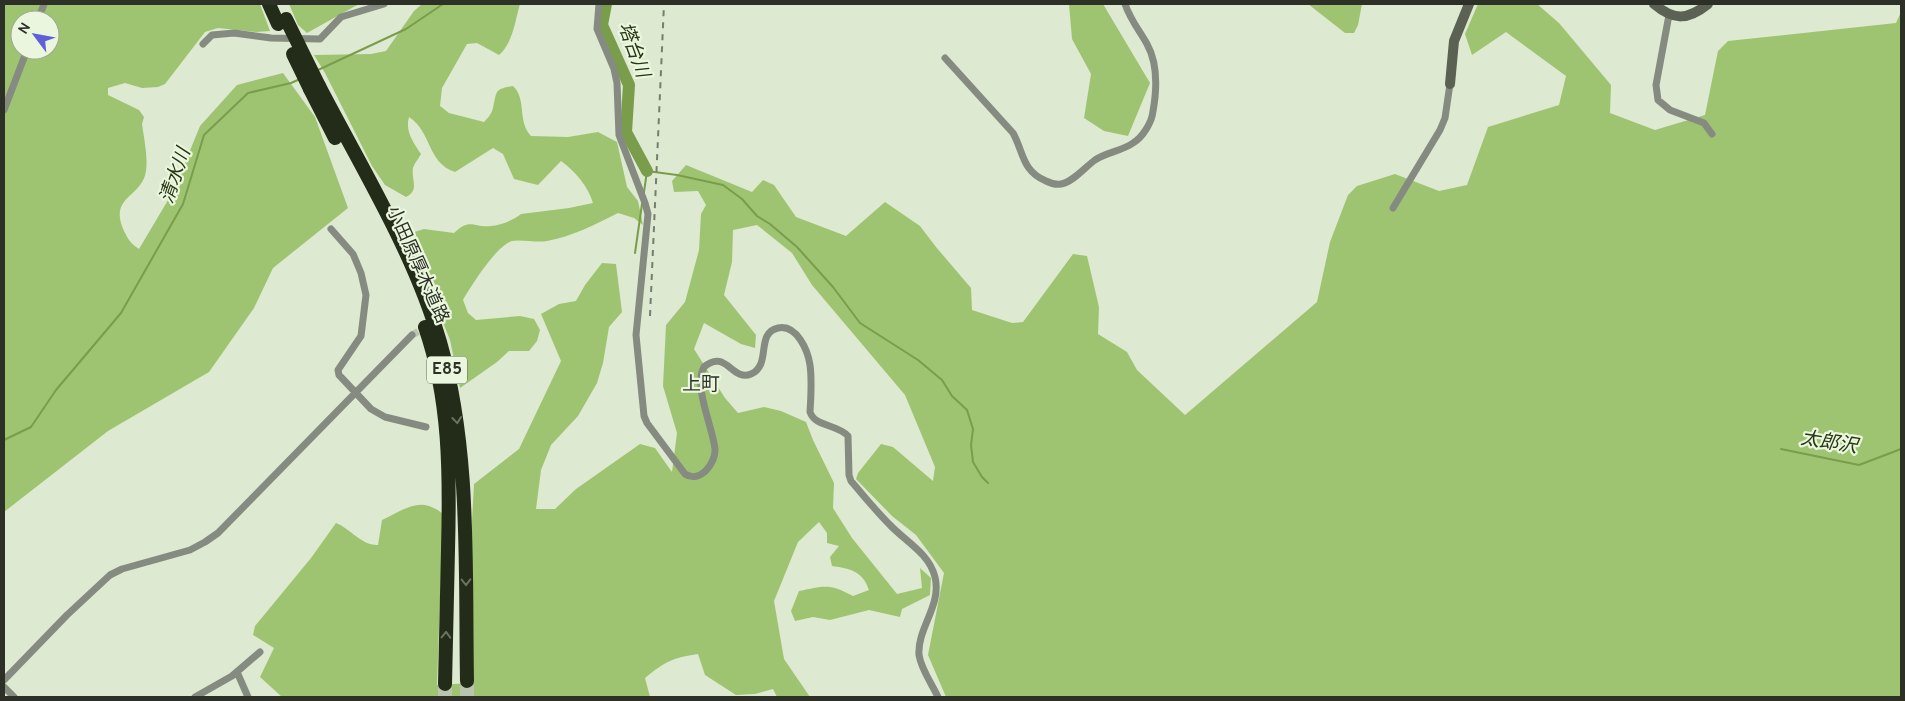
<svg xmlns="http://www.w3.org/2000/svg" width="1905" height="701" font-family="Overpass,'Noto Sans JP',sans-serif">
<style>
.forest{fill:#9fc471;fill-rule:evenodd}
.lines{fill:none;stroke-linecap:round;stroke-linejoin:round}
.stream{stroke:#799d4a;stroke-width:2}
.river{stroke:#799d4a;stroke-width:12}
.street-tunnel{stroke:#bac4ae;stroke-width:7;stroke-dasharray:7 3.5;stroke-linecap:butt}
.highway-tunnel{stroke:#bac4ae;stroke-width:14;stroke-dasharray:14 7;stroke-linecap:butt}
.street{stroke:#868b81;stroke-width:7}
.secondary{stroke:#5b6253;stroke-width:10}
.highway{stroke:#232c19;stroke-width:14}
.rail{stroke:#767e6e;stroke-width:2;stroke-dasharray:6 6;stroke-linecap:butt}
.highway-bridge{stroke:#232c19;stroke-width:14}
.oneway{stroke:#69735e}
.labels{text-anchor:middle;dominant-baseline:central;stroke-width:4.5;stroke-linejoin:round;paint-order:stroke}
.shield{fill:#eaf6dd;stroke:#656b5e;stroke-width:1}
.shield-label{font-size:16px;font-weight:bold;fill:#2c3027}
.street-label{font-size:18px;fill:#2c3027;stroke:#eaf6dd}
.water-label{font-size:19px;font-style:italic;fill:#273613;stroke:#eaf6dd}
.neighbourhood-label{font-size:19px;fill:#2c3027;stroke:#eaf6dd}
</style>
<rect width="100%" height="100%" fill="#dde9d0"/>
<path class="forest" d="M4,4H260L270,31L256,32L218,28L205,32L165,84L158,87L142,88L125,83L108,88V95L139,110L144,117L142,124C144,139 148,156 146,171C142,198 108,196 124,231C128,239 131,244 139,249L174,190L200,126L237,85L283,73L315,117L348,208L273,268L254,308L209,372L108,431L4,512ZM20,20H50V50H20Z
M289,4H359L307,33L298,25Z
M422,4H520C515,21 513,43 499,55L477,43L467,44L442,88L440,106L449,113L484,122C488,118 492,113 493,108C497,91 494,89 513,86C527,99 517,121 531,136L568,137L598,132L617,142L627,187L638,201L643,225L634,218L618,213C596,224 571,237 547,241C537,243 520,239 512,241C497,245 471,286 463,300L468,313L476,320L520,316L534,319L540,330L537,341L529,351H509L497,362L460,388L450,340L409,237L411,233L424,229L454,233C470,217 474,228 491,226C501,225 514,220 521,214L569,208L593,203C588,186 575,171 561,161L538,185L514,179L503,154L493,148L455,172C427,163 432,132 409,117C405,131 413,142 421,154C419,158 414,164 413,168C411,181 420,190 406,197L385,185L372,166L325,73L314,55L371,54L386,51L414,11Z
M1069,4H1103L1150,83L1128,136L1104,131L1084,118L1091,74L1072,39Z
M1308,4H1362L1358,25L1354,33H1345Z
M1478,4H1537L1559,23L1611,85L1610,113L1655,130L1705,115L1718,51L1728,41L1896,23L1901,12V697H946L928,655L944,573L916,535L892,516L856,479L858,473L881,444L893,447L933,481L935,467L905,395L812,285L792,253L757,225L733,230L732,262L724,295L756,335L755,348L741,344L704,323L694,349L725,398L738,413L764,407L781,411L806,422L813,440L834,483L833,508L852,538L897,594L922,588L920,568L931,578L930,595L902,609L900,617L869,610L830,620L813,617L795,621L791,611L799,591C824,586 829,583 853,596L869,590C862,570 850,569 832,566L830,557L839,546L827,543V533L819,522L798,542L774,601L784,659L810,697H777L773,689L755,694L736,695L705,675L698,654C672,658 666,661 645,678L650,697H282L260,677L274,648L253,635L255,626L311,558L336,523C351,529 362,546 378,545L382,520C406,509 420,495 443,514L437,685L471,683L472,521L474,484L519,449L561,361L541,314L559,304L576,301L585,285L602,263L616,264L622,312L609,327L603,363L597,383L578,416L551,445L541,470L536,509H555L576,489L640,444L655,448L672,472L677,433L663,386L666,325L685,302L699,250L701,214L706,205L698,191L674,192L672,181L686,165L752,192L763,180L774,185L796,217L846,236L885,202L920,226L936,247L971,288L972,310L1012,323L1023,322L1073,254L1087,256L1099,307L1098,334L1127,352L1137,370L1185,415L1317,302L1330,242L1348,195L1357,186L1395,174L1439,191L1467,185L1488,127L1559,105L1566,76L1506,32L1472,55L1465,34Z"/>
<g class="lines">
<path class="stream" d="M318,70L406,29L443,4
M644,192L647,171L677,175L723,185L742,199L757,216L770,224L797,247L833,287L860,323L918,360L942,380L952,396L967,410L973,429L971,445L973,462L982,477L988,483
M635,253L642,204
M4,440L31,427L56,390L121,313L183,204L204,135L248,93L291,83L300,79
M1781,449L1859,465L1901,449"/>
<path class="river" d="M606,4L602,25L629,85L626,132L647,171"/>
<path class="street-tunnel" d="M412,335L450,314"/>
<path class="highway-tunnel" d="M445,697V684
M467,697V681"/>
<path class="street" d="M599,4L597,29L614,69L617,83L619,135L645,203L648,214L636,335L644,416L647,423L685,474C700,484 716,463 715,449C713,428 693,386 704,367C726,348 732,382 751,374C772,365 755,333 778,328C797,324 808,351 810,365C812,380 811,397 810,412C815,427 837,424 848,436L849,475L851,481C864,496 876,511 890,525C905,541 929,553 935,577C942,606 917,628 919,655C921,669 932,684 938,697
M1669,15L1656,85L1658,100L1670,110L1704,123L1712,134
M38,20L44,4
M203,44L212,35L234,33L271,38L320,39L341,17L384,4
M945,58L1013,133C1024,153 1022,171 1046,181C1050,183 1056,185 1061,184C1073,182 1085,167 1095,160C1107,152 1122,151 1133,143C1143,137 1152,122 1153,111C1157,89 1158,64 1147,44C1139,30 1130,19 1125,4
M4,110L27,50
M1393,208L1440,130L1445,118L1450,84
M331,229L353,254L361,273L366,295L361,336L338,370L339,375L371,409L385,417L426,427
M237,672L248,697
M4,680L67,615L110,575L122,569L190,550L205,542L218,533L412,335
M4,687L14,697
M195,697L232,676L260,652"/>
<path class="secondary" d="M1654,4C1674,21 1688,20 1708,4
M1450,84L1454,41L1469,4"/>
<path class="highway" d="M269,4L278,24
M319,86C361,167 415,254 440,342C471,451 465,568 467,681
M310,89L335,138
M425,327C450,399 450,474 448,550C447,594 446,639 445,684"/>
<path class="rail" d="M650,316L664,4"/>
<path class="highway-bridge" d="M286,19L319,86
M293,54L310,89"/>
</g>
<defs><path id="oneway-chevron" d="M-2-3.5L2.5 0L-2 3.5" fill="none" stroke-width="1.6" stroke-linecap="round" stroke-linejoin="round" transform="scale(1.25)"/></defs>
<g class="oneway">
<use href="#oneway-chevron" transform="translate(457 420) rotate(83)"/>
<use href="#oneway-chevron" transform="translate(466 582) rotate(89)"/>
<use href="#oneway-chevron" transform="translate(446 635) rotate(-89)"/>
</g>
<g class="labels">
<rect class="shield" x="427" y="356.5" width="40" height="27" rx="4"/>
<g class="shield-label">
<text x="447" y="370">E85</text>
</g>
<g class="street-label">
<text transform="translate(417 265) rotate(66)">小田原厚木道路</text>
</g>
<g class="water-label">
<text transform="translate(633 50) rotate(70)">塔台川</text>
<text transform="translate(176 176) rotate(-71)">清水川</text>
<text transform="translate(1829 443) rotate(9)">太郎沢</text>
</g>
<g class="neighbourhood-label">
<text x="701" y="385">上町</text>
</g>
</g>
<rect width="1905" height="701" fill="none" stroke="#2c3027" stroke-width="10"/>
<g transform="translate(35 35) rotate(302)"><circle r="24" fill="#eaf6dd" stroke="#9ea794"/>
<path d="M0-4L9 19L0 12L-9 19Z" fill="#5f60d8"/>
<text y="-8" font-size="14" font-weight="bold" text-anchor="middle" fill="#2c3027">N</text>
</g>
</svg>
